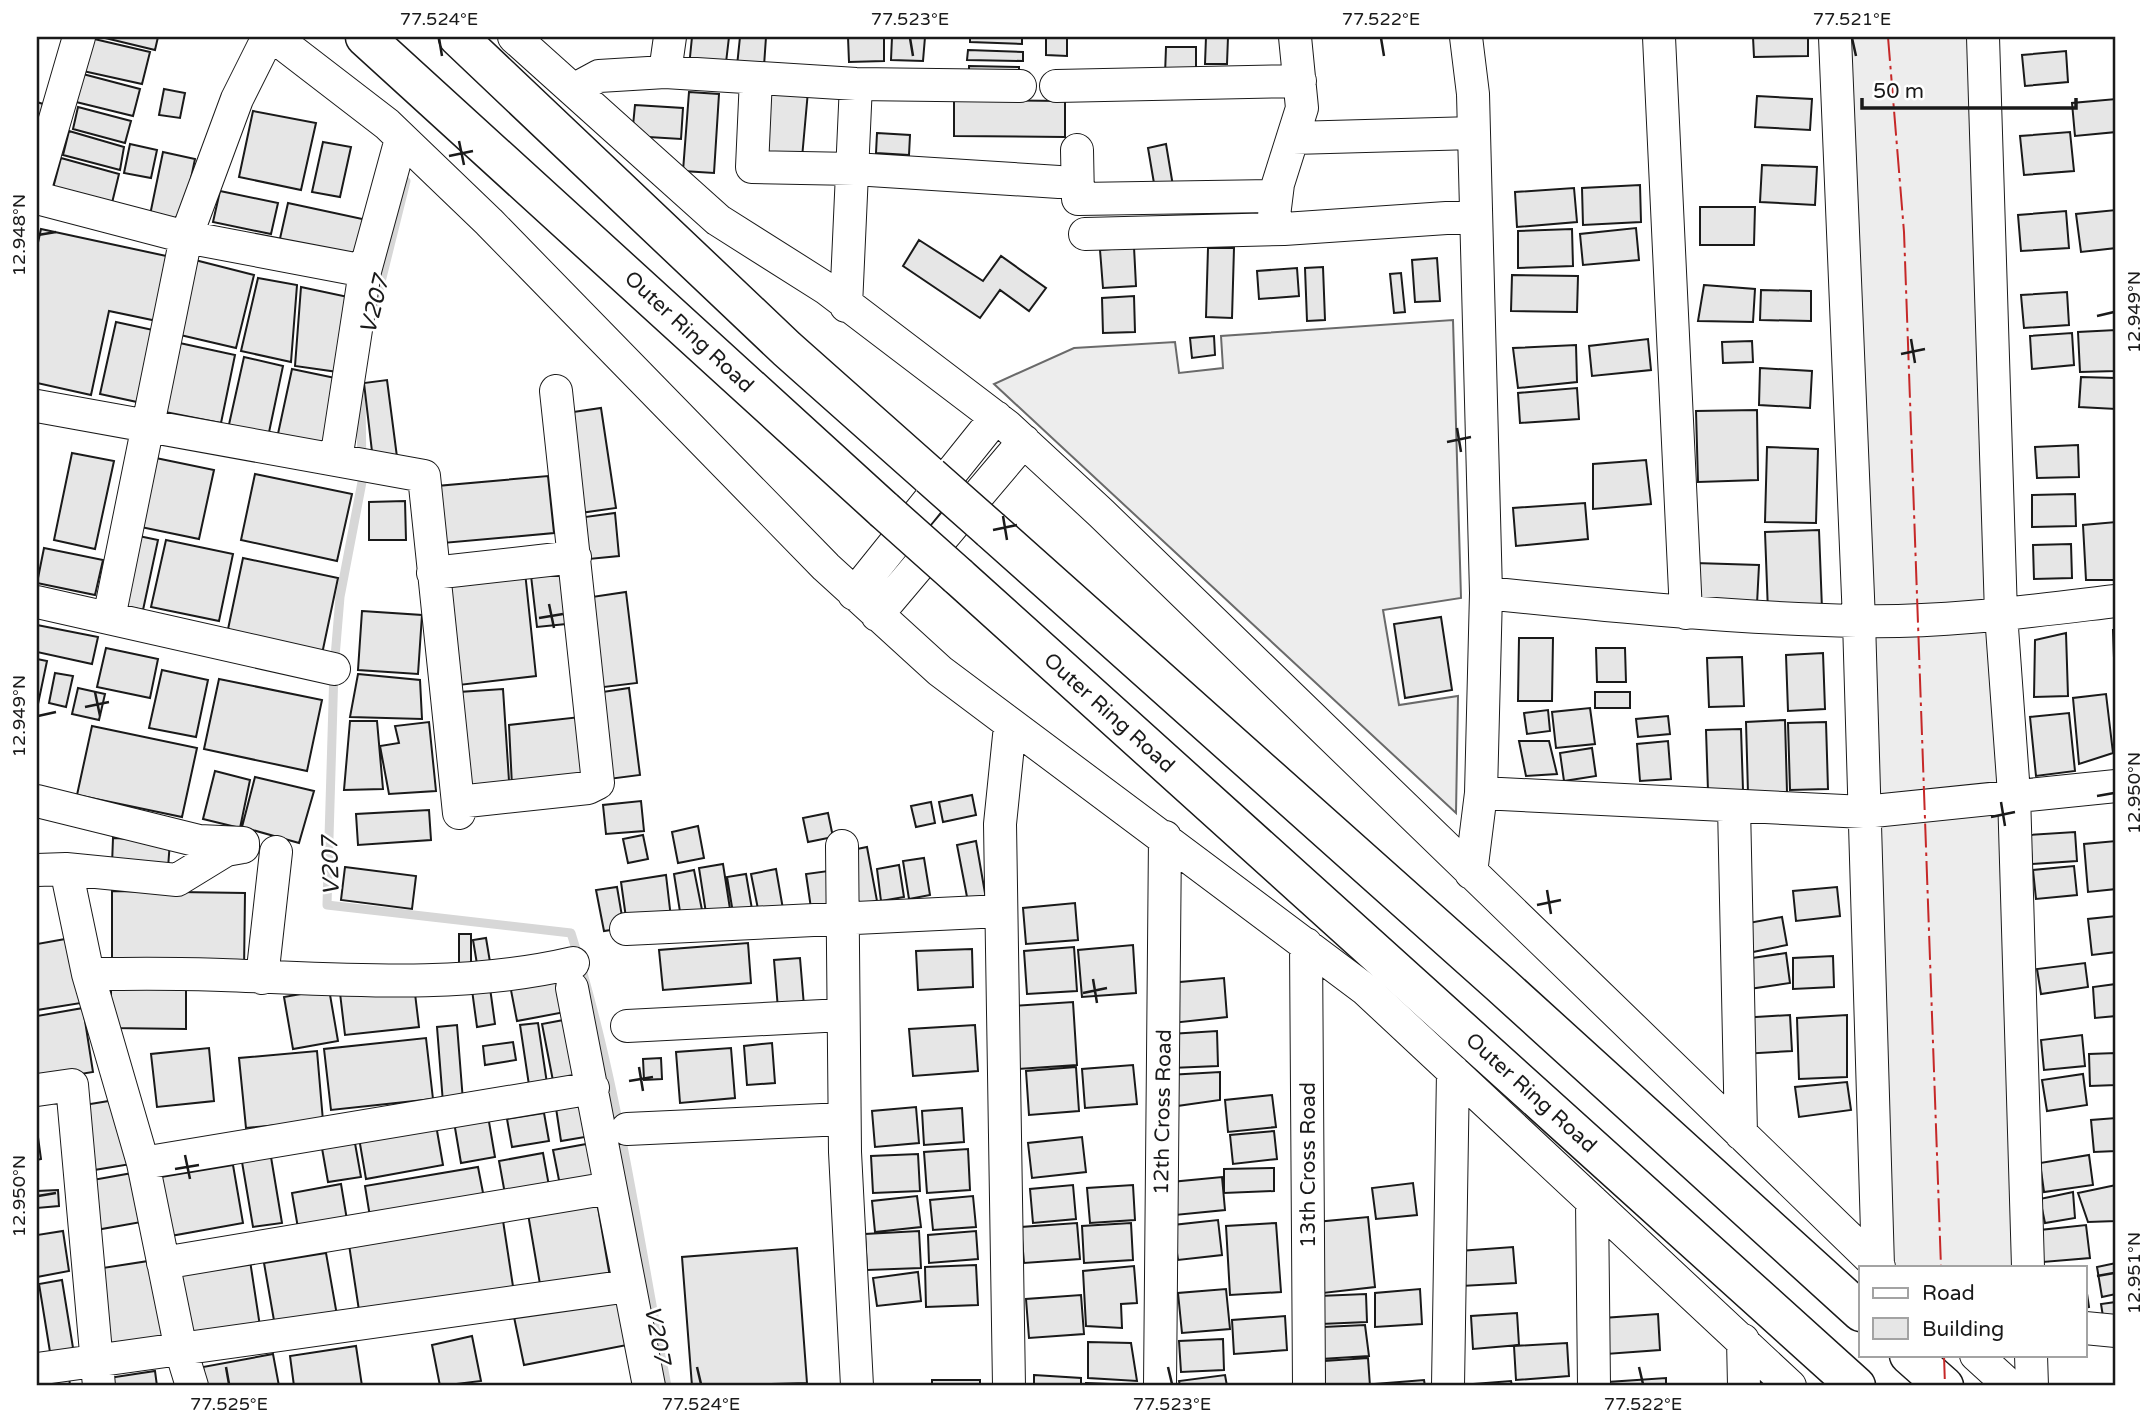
<svg xmlns="http://www.w3.org/2000/svg" width="2153" height="1423" font-family="'Varela Round',sans-serif">
<style>
.built{fill:#ededed;stroke:#6a6a6a;stroke-width:2}
.lines{fill:none;stroke-linecap:round;stroke-linejoin:round}
.stream{stroke:#d7d7d7;stroke-width:9}
.building{fill:#e6e6e6;stroke:#1a1a1a;stroke-width:2}
.minor-casing{stroke:#1a1a1a;stroke-width:34}
.highway-casing{stroke:#1a1a1a;stroke-width:41}
.minor{stroke:#fff;stroke-width:32}
.highway{stroke:#fff;stroke-width:38}
.highway-bridge-casing{stroke:#1a1a1a;stroke-width:41;stroke-linecap:butt}
.highway-bridge{stroke:#fff;stroke-width:38}
.power{stroke:#c62828;stroke-width:2;stroke-dasharray:24 5 3.5 5;stroke-linecap:butt}
.ticks{fill:none;stroke:#1a1a1a;stroke-width:2.5}
.labels{text-anchor:middle;dominant-baseline:central;stroke-width:5;stroke-linejoin:round;paint-order:stroke}
.street-label{font-size:21px;fill:#1a1a1a;stroke:#fff}
.water-label{font-size:23px;font-style:italic;fill:#1a1a1a;stroke:#fff}
.neatline{fill:none;stroke:#1a1a1a;stroke-width:2.5}
.ticks-label{font-size:18px;text-anchor:middle;fill:#1a1a1a}
</style>
<rect width="100%" height="100%" fill="#fff"/>
<path class="built" d="M1835,37H1983L2028,1267H1879Z
M1453,320L1461,598L1383,610L1399,705L1458,696L1456,813L994,384L1074,348L1175,342L1179,373L1223,368L1221,336Z"/>
<g class="lines">
<path class="stream" d="M373,314L406,181
M361,389L362,482L340,597L334,669L327,905L571,933C617,1078 638,1237 667,1386"/>
</g>
<path class="building" d="M101,37H158L155,50Z
M692,37H729L725,71L689,67Z
M740,37H766L764,66H737Z
M848,37H884V61L849,62Z
M892,37H925L923,61L891,60Z
M970,37H1022V44L970,42Z
M1046,37H1067V56L1046,55Z
M1206,37H1228L1227,64H1205Z
M1753,37H1808V56L1754,57Z
M90,38L150,52L142,84L83,71Z
M1166,47H1196V75H1165Z
M968,50L1023,52V61L967,60Z
M2066,51L2068,82L2025,86L2022,55Z
M969,66L1019,67V84L969,82Z
M79,73L140,89L133,116L72,101Z
M765,87L808,91L802,158L759,154Z
M164,89L185,93L180,118L159,115Z
M689,92L719,94L714,173L683,171Z
M1757,96L1812,99L1810,130L1755,127Z
M2116,99V132L2075,136L2072,103Z
M954,100L1065,101V137L954,136Z
M37,102L43,104L37,133Z
M635,105L683,108L681,139L632,136Z
M78,107L131,121L125,143L73,129Z
M253,111L316,123L301,190L239,177Z
M69,131L124,147L120,170L63,155Z
M2070,132L2074,171L2024,175L2020,136Z
M877,133L910,135L909,155L876,153Z
M323,142L351,147L340,197L312,192Z
M130,144L157,150L151,178L124,173Z
M1166,144L1174,192L1156,195L1148,148Z
M163,152L195,159L182,222L150,215Z
M61,158L119,174L112,203L53,188Z
M1762,165L1817,167L1815,205L1760,202Z
M1640,185L1641,222L1583,225L1582,188Z
M1574,188L1577,222L1517,227L1515,192Z
M220,191L278,203L271,234L213,222Z
M288,203L367,220L358,260L279,243Z
M1700,207H1755L1754,245H1700Z
M2116,210V248L2081,252L2076,214Z
M2066,211L2069,248L2021,251L2018,215Z
M1636,228L1639,260L1583,265L1580,234Z
M41,229L171,257L157,321L109,311L91,395L37,383V247Z
M1572,229L1573,266L1518,268V231Z
M919,240L983,281L1001,256L1046,288L1029,311L1000,290L980,318L903,266Z
M1134,247L1136,286L1103,288L1100,250Z
M1208,248H1234L1232,318L1206,317Z
M1437,258L1440,301L1415,302L1412,260Z
M195,260L254,275L236,348L176,334Z
M1323,267L1325,320L1307,321L1305,268Z
M1297,268L1299,296L1259,299L1257,271Z
M1401,273L1405,312L1394,313L1390,274Z
M1512,275L1578,276L1577,312L1511,311Z
M258,278L297,285L291,362L241,351Z
M1704,285L1755,289L1753,322L1698,321Z
M301,287L348,297L338,372L295,366Z
M1761,290L1811,291V321L1760,320Z
M2067,292L2069,325L2024,328L2021,295Z
M1134,296L1135,332L1103,333L1102,298Z
M116,322L153,330L137,402L100,394Z
M2116,330V371L2080,372L2078,332Z
M2072,333L2074,365L2032,369L2030,336Z
M1214,336L1215,355L1192,358L1190,338Z
M1648,339L1651,370L1592,376L1589,346Z
M1752,341L1753,362L1723,363L1722,342Z
M175,342L235,355L221,423L160,411Z
M1576,345L1577,382L1518,388L1513,348Z
M244,357L283,366L268,437L228,429Z
M1760,368L1812,371L1810,408L1759,405Z
M292,369L340,379L324,454L276,443Z
M2081,377L2116,378V409L2079,407Z
M387,380L397,457L373,460L364,383Z
M1577,388L1579,419L1520,423L1518,393Z
M601,408L616,508L580,513L566,413Z
M1757,410L1758,480L1698,482L1696,411Z
M2078,445L2079,477L2037,478L2035,447Z
M1767,447L1818,449L1816,523L1765,522Z
M72,453L114,461L95,549L54,540Z
M151,457L214,470L199,539L136,526Z
M1646,460L1651,504L1593,509V464Z
M255,474L352,494L337,561L241,540Z
M548,476L554,533L443,543L437,486Z
M2075,494L2076,526L2032,527V495Z
M405,501L406,540H369V502Z
M1585,503L1588,539L1516,546L1513,508Z
M615,513L619,556L589,559L585,517Z
M2116,522V580H2086L2083,525Z
M1819,530L1822,609L1768,612L1765,532Z
M134,535L158,540L143,610L119,605Z
M166,540L233,554L219,621L151,607Z
M2071,544L2072,578L2034,579L2033,545Z
M44,548L103,560L95,595L37,583Z
M243,558L338,578L322,654L227,634Z
M569,562L576,623L537,627L530,567Z
M1695,563L1759,565L1757,604L1693,602Z
M525,572L536,676L459,685L447,581Z
M626,592L637,683L596,688L585,598Z
M362,611L422,615L418,674L358,670Z
M1441,617L1452,690L1405,698L1394,624Z
M37,625L98,637L92,664L37,652Z
M2113,630H2116V686H2115Z
M2066,633L2068,696L2034,697L2035,640Z
M1519,638H1553L1552,701H1518Z
M106,648L158,659L150,698L97,687Z
M1596,648H1625L1626,682H1597Z
M1823,653L1825,709L1788,711L1786,655Z
M1742,657L1744,706L1709,707L1707,658Z
M37,659L47,661L38,704L37,703Z
M162,670L208,680L196,737L149,728Z
M55,673L73,676L66,707L49,703Z
M358,674L420,680L422,719L350,717Z
M219,679L322,700L307,771L204,749Z
M78,688L105,694L99,720L72,714Z
M629,688L640,775L609,779L596,693Z
M503,689L510,796L466,798L459,692Z
M1595,692H1630V708H1595Z
M2106,694L2113,753L2079,764L2073,698Z
M1590,708L1595,744L1556,748L1552,712Z
M1548,710L1550,731L1527,734L1524,713Z
M2069,713L2075,771L2036,776L2030,717Z
M1668,716L1670,734L1638,737L1636,719Z
M580,717L584,783L512,786L509,725Z
M1785,720L1787,792L1748,793L1746,722Z
M350,721H377L383,789L344,790Z
M429,722L436,791L389,794L380,746L399,743L395,726Z
M1826,722L1828,789L1790,790L1788,723Z
M92,726L197,748L182,817L77,795Z
M1741,729L1743,790L1708,791L1706,730Z
M1519,741H1549L1557,774L1526,776Z
M1668,741L1671,779L1640,781L1637,744Z
M1592,748L1596,776L1564,781L1560,753Z
M215,771L250,780L240,828L203,819Z
M255,777L314,791L299,843L242,827Z
M972,795L976,815L943,822L939,802Z
M641,801L644,831L606,834L603,805Z
M931,802L935,823L916,827L911,806Z
M429,810L431,840L358,845L356,814Z
M828,813L833,837L808,842L803,818Z
M698,826L704,858L678,863L672,832Z
M2075,832L2077,861L2032,864L2030,835Z
M643,835L648,859L628,863L623,839Z
M113,838L170,841L168,868L112,865Z
M976,841L986,899L968,902L957,845Z
M2116,841V889L2088,892L2084,844Z
M867,847L877,901L858,905L847,851Z
M924,858L930,895L909,899L903,861Z
M723,864L730,909L706,913L699,868Z
M899,865L904,897L881,901L877,869Z
M2074,866L2077,895L2036,899L2033,870Z
M345,867L416,876L412,909L341,900Z
M776,869L783,909L759,914L751,874Z
M694,870L703,915L681,918L674,874Z
M828,871L834,911L812,915L806,874Z
M746,874L753,915L734,919L727,877Z
M666,875L671,918L627,925L621,882Z
M617,887L624,928L604,931L596,890Z
M1837,887L1840,916L1796,921L1793,891Z
M112,891L245,893L244,971L112,970Z
M1075,903L1078,940L1026,944L1023,908Z
M2116,916V952L2092,955L2088,919Z
M1782,917L1787,945L1748,953L1743,924Z
M459,934H471V976H459Z
M71,938L81,1003L37,1010V944Z
M486,938L492,974L479,976L473,940Z
M748,943L751,983L663,990L659,950Z
M1133,945L1136,993L1082,997L1078,950Z
M1074,947L1077,991L1027,994L1024,951Z
M972,949L973,987L918,990L916,951Z
M1786,953L1790,983L1749,989L1745,959Z
M1833,956L1834,987L1793,989V958Z
M800,958L804,1006L778,1009L774,960Z
M2085,963L2088,987L2041,994L2037,969Z
M557,971L565,1012L517,1021L509,980Z
M1224,978L1227,1017L1172,1023L1169,983Z
M111,980H186V1029L111,1028Z
M2116,984V1016L2095,1018L2093,987Z
M414,985L419,1027L345,1035L340,993Z
M490,988L495,1024L477,1027L472,990Z
M329,989L338,1041L293,1049L284,997Z
M1073,1002L1077,1065L1018,1069L1014,1006Z
M83,1008L93,1072L37,1081V1016Z
M1790,1015L1792,1051L1742,1054L1740,1018Z
M1847,1015V1077L1799,1079L1797,1018Z
M569,1019L581,1081L554,1086L542,1024Z
M538,1023L548,1090L530,1092L520,1025Z
M457,1025L463,1101L443,1103L437,1027Z
M975,1025L978,1071L913,1076L909,1029Z
M1217,1031L1218,1066L1171,1068L1170,1034Z
M2082,1035L2085,1066L2044,1070L2041,1040Z
M426,1038L433,1099L331,1110L324,1049Z
M513,1042L516,1060L485,1065L483,1046Z
M772,1043L775,1083L747,1085L744,1046Z
M209,1048L214,1101L157,1107L151,1054Z
M731,1048L735,1098L680,1103L676,1052Z
M317,1051L323,1121L246,1128L239,1058Z
M2116,1053V1085L2090,1086L2089,1054Z
M661,1058L662,1079L644,1080L643,1059Z
M1133,1065L1137,1104L1085,1108L1082,1069Z
M1076,1067L1079,1111L1029,1115L1026,1071Z
M1220,1072V1100L1170,1107L1168,1075Z
M2083,1074L2087,1105L2047,1111L2042,1080Z
M1847,1082L1851,1110L1799,1117L1795,1087Z
M1272,1095L1276,1127L1228,1132L1225,1100Z
M121,1099L131,1164L88,1171L78,1106Z
M585,1103L591,1136L561,1141L556,1108Z
M916,1107L919,1143L875,1147L872,1111Z
M962,1108L964,1142L924,1145L922,1111Z
M544,1113L549,1141L512,1147L507,1119Z
M488,1116L495,1157L461,1163L454,1122Z
M2116,1118V1151L2094,1152L2091,1120Z
M436,1125L443,1165L366,1179L359,1138Z
M37,1130L41,1159L37,1160Z
M1274,1131L1277,1159L1233,1164L1230,1135Z
M353,1132L361,1177L328,1182L320,1137Z
M1082,1137L1086,1172L1032,1178L1028,1143Z
M592,1143L599,1184L561,1190L553,1150Z
M968,1149L970,1190L927,1193L924,1152Z
M543,1153L549,1186L505,1194L499,1161Z
M918,1154L920,1191L873,1193L871,1156Z
M2089,1155L2093,1185L2044,1192L2040,1163Z
M271,1157L282,1223L253,1227L242,1162Z
M233,1165L243,1223L165,1237L155,1178Z
M478,1167L485,1203L371,1223L365,1186Z
M1274,1168V1191L1224,1193V1169Z
M138,1172L147,1221L96,1230L87,1181Z
M1222,1177L1225,1210L1175,1215L1171,1182Z
M1413,1183L1417,1215L1376,1219L1372,1188Z
M341,1184L347,1220L298,1228L292,1193Z
M1073,1185L1076,1219L1033,1223L1030,1189Z
M1133,1185L1135,1220L1090,1223L1087,1188Z
M2116,1185V1221L2088,1222L2078,1193Z
M58,1190L59,1206L37,1208V1191Z
M2073,1192L2075,1218L2045,1223L2040,1199Z
M596,1196L610,1277L541,1290L527,1208Z
M917,1196L921,1227L875,1232L872,1201Z
M973,1196L976,1227L933,1230L930,1200Z
M502,1214L514,1293L360,1317L348,1238Z
M1368,1217L1375,1287L1323,1293L1316,1222Z
M1218,1220L1222,1255L1178,1260L1173,1225Z
M1077,1223L1080,1259L1024,1263L1021,1227Z
M1131,1223L1133,1260L1084,1263L1082,1226Z
M1276,1223L1281,1292L1230,1295L1226,1226Z
M2086,1225L2090,1258L2043,1262L2040,1230Z
M63,1231L69,1271L37,1277V1235Z
M919,1231L921,1268L867,1270L865,1234Z
M976,1231L978,1259L929,1263L928,1235Z
M1513,1247L1516,1283L1461,1286L1459,1251Z
M797,1248L807,1383L692,1386L682,1257Z
M326,1253L338,1321L276,1332L264,1263Z
M249,1254L261,1333L192,1343L180,1265Z
M155,1260L168,1339L109,1349L96,1269Z
M2116,1263V1294L2102,1297L2097,1267Z
M976,1265L978,1305L926,1307L925,1267Z
M1134,1266L1137,1303L1121,1304L1122,1328L1086,1326L1083,1271Z
M918,1272L921,1301L877,1306L873,1278Z
M62,1280L74,1354L51,1358L39,1284Z
M2085,1280L2089,1307L2085,1308Z
M1226,1289L1230,1329L1182,1333L1178,1293Z
M1420,1289L1422,1324L1375,1327V1293Z
M1366,1294L1367,1322L1321,1324L1319,1296Z
M1081,1295L1084,1334L1029,1338L1026,1299Z
M618,1297L627,1345L524,1365L514,1317Z
M2116,1302V1327L2105,1329L2101,1304Z
M1517,1313L1519,1345L1473,1349L1471,1316Z
M1658,1314L1660,1350L1606,1354L1603,1318Z
M1285,1316L1287,1350L1234,1354L1232,1320Z
M1365,1325L1369,1356L1321,1359L1323,1327Z
M472,1336L481,1381L440,1386L432,1345Z
M1223,1339L1224,1370L1181,1372L1179,1341Z
M1088,1342L1131,1343L1137,1381L1088,1378Z
M1567,1343L1569,1376L1516,1380L1514,1346Z
M356,1346L362,1386H294L290,1356Z
M273,1354L279,1386H206L203,1367Z
M1368,1358L1370,1386H1325L1324,1361Z
M155,1371L157,1386H103L102,1379Z
M1034,1375L1081,1378V1386H1034Z
M1225,1375L1227,1386H1180L1179,1381Z
M69,1376L70,1386H37V1380Z
M1666,1378V1386H1609L1608,1382Z
M932,1380H980V1386H932Z
M1424,1380L1425,1386H1375V1384Z
M1511,1381L1512,1386H1461V1385Z
M1086,1383L1136,1385V1386H1086Z"/>
<g class="lines">
<g class="minor-casing">
<path id="minor" d="M274,37L387,124L489,222L826,567L940,671L1366,990L1790,1386
M514,37L718,220L827,289L1007,426L1101,513L1879,1267
M670,37L665,72L856,84L1020,86
M1466,37L1473,94L1486,593L1481,793L1864,812L2116,786
M1659,37L1686,613
M1835,37L1859,621L1878,1266
M1983,37L2001,614L2014,794L2028,1267
M756,78L752,167L854,169L1059,182
M1056,86L1300,81
M575,89L599,76L665,72
M1293,138L1474,133
M1077,150L1078,199L1276,196
M37,181L79,37
M37,198L186,237L365,271
M1274,216L1278,184L1302,108L1295,37
M1085,234L1284,229L1476,216
M846,306L856,84
M37,406L424,476L459,813
M336,460L365,271L401,139
M433,573L575,557
M1486,593C1610,606 1733,618 1857,621C1943,623 2031,611 2116,601
M854,594L996,417
M37,602L334,669
M877,615L1024,441
M109,618L186,237L237,99L268,37
M37,801L199,841L243,843V847
M458,802L588,788L598,783L556,391
M1734,806L1741,1134
M842,846L845,1152L857,1386
M66,869L88,974L143,1163L181,1350L192,1386
M37,870L66,869L177,880L226,850L243,847
M1471,873L1481,793
M626,929L1001,911
M1306,944L1309,1386
M88,974C132,974 177,973 222,975C340,979 457,990 573,963
M262,978L276,852
M572,988L649,1386
M627,1026L843,1015
M37,1090L72,1085L99,1386
M627,1129L844,1119
M143,1163L593,1088
M1592,1201L1594,1386
M163,1263L610,1188
M2085,1328L2116,1331
M1743,1340L1744,1386
M1976,1355L2010,1386
M2031,1355L2032,1386
M37,1369L629,1286
M1009,1386L1000,824L1010,726
M1160,1386L1165,837
M1448,1386L1453,1071"/>
</g>
<g class="highway-casing">
<path id="highway" d="M365,37L884,510
M458,37L787,349L930,476
M991,530L1500,984L1861,1312
M958,576L1856,1386
M1909,1355L1944,1386"/>
</g>
<use href="#minor" class="minor"/>
<use href="#highway" class="highway"/>
<g class="highway-bridge-casing">
<path id="highway-bridge" d="M930,476L991,530
M884,510L958,576"/>
</g>
<use href="#highway-bridge" class="highway-bridge"/>
<path class="power" d="M1888,37L1904,232L1941,1267
M1944,1355L1945,1386"/>
</g>
<path class="ticks" d="M439,38L442,56M910,38L913,56M1381,38L1384,56M1852,38L1856,56M459,141L464,165M449,156L473,151M38,235L56,232M2097,316L2114,312M1911,339L1915,363M1901,354L1925,349M1457,428L1461,452M1447,442L1471,437M1003,516L1007,540M993,530L1017,525M549,604L554,628M539,618L563,614M95,692L100,716M85,707L109,702M38,716L56,712M2097,796L2114,793M2001,802L2005,826M1991,817L2015,812M1547,890L1551,914M1537,905L1561,900M1093,979L1097,1003M1083,993L1107,988M639,1067L643,1091M629,1081L653,1077M185,1155L190,1179M175,1169L199,1165M38,1196L56,1193M2097,1276L2114,1273M226,1367L229,1384M697,1367L701,1384M1168,1367L1172,1384M1639,1367L1643,1384"/>
<g class="labels">
<g class="street-label">
<text transform="translate(689 332) rotate(43)">Outer Ring Road</text>
<text transform="translate(1109 713) rotate(42)">Outer Ring Road</text>
<text transform="translate(1531 1093) rotate(42)">Outer Ring Road</text>
<text transform="translate(1163 1112) rotate(-89)">12th Cross Road</text>
<text transform="translate(1308 1165) rotate(-90)">13th Cross Road</text>
</g>
<g class="water-label">
<text transform="translate(375 305) rotate(-76)">V207</text>
<text transform="translate(331 866) rotate(-92)">V207</text>
<text transform="translate(657 1335) rotate(79)">V207</text>
</g>
</g>
<rect width="2153" height="1423" fill="none" stroke="#ffffff" stroke-width="77"/>
<rect x="1859" y="1266" width="228" height="91" fill="#ffffff" stroke="#a3a3a3" stroke-width="2"/>
<rect x="1873" y="1288" width="35" height="10" fill="#ffffff" stroke="#a3a3a3" stroke-width="2"/>
<text x="1922" y="1300" font-size="21" fill="#1a1a1a">Road</text>
<rect x="1873" y="1318" width="35" height="21" fill="#e6e6e6" stroke="#a3a3a3" stroke-width="2"/>
<text x="1922" y="1336" font-size="21" fill="#1a1a1a">Building</text>
<path d="M1862 98v10h214v-10" fill="none" stroke="#1a1a1a" stroke-width="3.5"/>
<text x="1873" y="98" font-size="21" fill="#1a1a1a" stroke="#ffffff" stroke-width="5" paint-order="stroke">50 m</text>
<rect x="38" y="38" width="2076" height="1346" class="neatline"/>
<g class="ticks-label">
<text x="439" y="25">77.524°E</text>
<text x="910" y="25">77.523°E</text>
<text x="1381" y="25">77.522°E</text>
<text x="1852" y="25">77.521°E</text>
<text transform="translate(19 235) rotate(-90)" y="6">12.948°N</text>
<text transform="translate(2134 312) rotate(-90)" y="6">12.949°N</text>
<text transform="translate(19 716) rotate(-90)" y="6">12.949°N</text>
<text transform="translate(2134 793) rotate(-90)" y="6">12.950°N</text>
<text transform="translate(19 1196) rotate(-90)" y="6">12.950°N</text>
<text transform="translate(2134 1273) rotate(-90)" y="6">12.951°N</text>
<text x="229" y="1410">77.525°E</text>
<text x="701" y="1410">77.524°E</text>
<text x="1172" y="1410">77.523°E</text>
<text x="1643" y="1410">77.522°E</text>
</g>
</svg>
